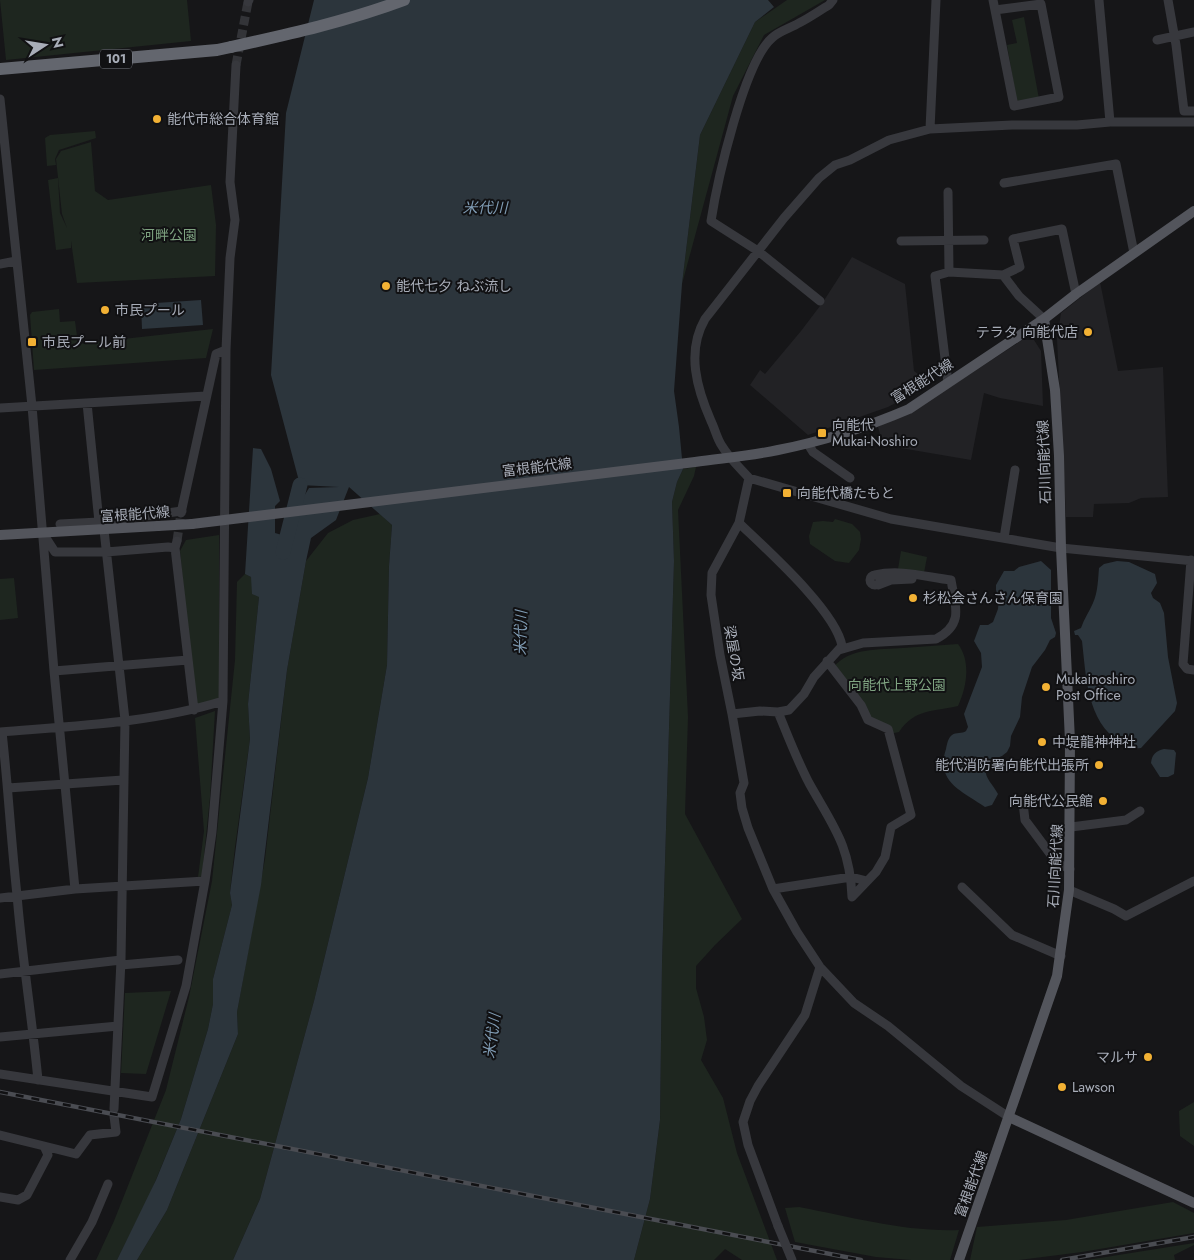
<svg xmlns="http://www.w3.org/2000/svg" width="1194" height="1260" font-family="Jost,'Noto Sans JP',sans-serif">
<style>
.built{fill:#222225}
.green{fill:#1e261f}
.water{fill:#2c353c}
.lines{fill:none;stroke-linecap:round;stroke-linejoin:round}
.river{stroke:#2c353c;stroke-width:15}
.minor-tunnel{stroke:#333438;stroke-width:9;stroke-dasharray:9 4.5;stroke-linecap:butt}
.minor{stroke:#37383d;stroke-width:9}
.major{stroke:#53555c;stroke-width:10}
.highway{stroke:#63666e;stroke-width:12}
.rail-casing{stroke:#4a4c52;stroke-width:4.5}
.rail{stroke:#111113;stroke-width:2.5;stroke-dasharray:8;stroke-linecap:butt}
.minor-bridge{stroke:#37383d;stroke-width:9}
.major-bridge{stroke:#53555c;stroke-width:10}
.highway-bridge{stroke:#63666e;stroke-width:12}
.poi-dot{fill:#f2b134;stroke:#111113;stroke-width:2}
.labels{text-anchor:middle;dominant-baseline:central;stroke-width:4;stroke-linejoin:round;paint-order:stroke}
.shield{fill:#111113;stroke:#7b7e86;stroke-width:1}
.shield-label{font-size:12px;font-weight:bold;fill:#a8adb8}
.poi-label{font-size:14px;fill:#a8adb8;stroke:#111113;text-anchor:start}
.park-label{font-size:14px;fill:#7fa381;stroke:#111113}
.street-label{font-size:14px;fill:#a8adb8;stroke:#111113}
.water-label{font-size:15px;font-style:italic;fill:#7f9bb3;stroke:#111113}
</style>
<rect width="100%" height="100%" fill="#161618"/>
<path class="built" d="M852,257L905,284L914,371L931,384L888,407L808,435L750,385L760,370L765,374L801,331L823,302Z
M1100,282L1118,371L1163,367L1168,497L1141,498L1129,503L1094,504L1093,517H1066L1057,339L1061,313Z
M1022,340H1034L1041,351L1043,406L1000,398L984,393L971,460L883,445L878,427L952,386Z"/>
<path class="green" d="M0,0H187L191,41L6,60Z
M787,0H825L764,35L733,96L682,284L700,135L755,22Z
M1024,17L1039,99L1017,103L1007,45L1017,43L1012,20Z
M95,131L96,138L59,150L55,159L56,165L47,166L45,138L50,135Z
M91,142L95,191L108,200L211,185L216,225L215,276L77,283L71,241V248L56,250L48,180L58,178L60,213L67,228L62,214L56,159L61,151Z
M59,309L60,322L75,321L78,344L213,329L206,358L34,370L30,315L32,312Z
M696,467L694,476L678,510L688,717L685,814L742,919L715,945L696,966V988L704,1017L707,1040L701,1060L723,1098L737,1153L777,1260H742L725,1249L714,1260H634L650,1199L660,1120L662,963L674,561L672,502L677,482L683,469Z
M380,514L392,525L389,566L387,665L368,778L314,1001L260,1199L233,1260H137L167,1210L238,1034L237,1012L265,859L287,670L306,561L328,533L353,520Z
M835,519L852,524L860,532L861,539L859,550L849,563L835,561L810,544L809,536L813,522L823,521L833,522Z
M219,535V699L195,705L180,551L186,540Z
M901,551L927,557L924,573L898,569Z
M245,574L251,577L259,597L248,704L250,739L235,847L230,892L232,905L213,979V1004L208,1029L181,1119L148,1199L117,1260H96L114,1221L166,1090L189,997L212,881L235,660L237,582Z
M14,578L18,618L0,620V579Z
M958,644C971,661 967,687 958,706C934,712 915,708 899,732L890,734L870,717L863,700L833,668C849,647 879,650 903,648C921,647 940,645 958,644Z
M215,711L210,797L202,876L198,877L204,831L195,718Z
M171,991L146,1074L121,1073L125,993Z
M1194,1102V1146L1180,1136L1179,1111Z
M1173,1202L1194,1213V1233L1082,1252L1019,1260H970L977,1227L1066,1220Z
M799,1207C851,1217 905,1232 959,1230L950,1260H911L876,1257L795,1242L785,1208Z
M1194,1243V1245L1174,1255L1175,1260H1087Z"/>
<path class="water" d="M314,0H768L774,7L755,22L700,135L682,284L674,391L679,427L683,469L677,482L672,502L674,561L662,963L660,1120L650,1199L634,1260H233L260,1199L314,1001L368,778L387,665L389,566L392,525L349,487L336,520L311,538L306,561L287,670L261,885L237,1012L238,1034L167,1210L137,1260H117L156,1180L181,1119L208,1029L213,1004V979L232,905L230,893L250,739L248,704L259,597L252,594L251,577L245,574L253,448L261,449L271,469L280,501L275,506V533L282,535L292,531L301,501L309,488L339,487L300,485L271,375L286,113Z
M201,300L203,325L142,329L141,304Z
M1041,561L1051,570V618L1056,633L1055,637L1050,640L1045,650L1032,667L1022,697L1020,717L1011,736L1010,746L1007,752L1002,756L987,762C981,775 992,783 998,794L992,805L985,807C962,791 935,782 946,749C947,744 948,738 952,735C956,732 962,734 966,731L968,727L964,714L982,667L981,653L974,641L980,625H988L993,622L998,609L999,599L996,590V585L1004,571H1014L1019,567Z
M1117,561L1129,562L1155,574L1157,583L1151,593L1153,598L1160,603L1164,613L1168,657L1177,703L1175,711L1141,748C1133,749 1127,747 1120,742C1087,722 1086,676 1082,641L1078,635H1075L1074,631L1081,628C1084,619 1089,612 1093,603C1098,592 1098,579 1099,568L1104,564Z
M1164,749L1174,750L1176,753L1174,774L1168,777H1160L1151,763C1152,754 1156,751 1164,749Z"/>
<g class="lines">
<path class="river" d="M283,552L300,485"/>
<path class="minor-tunnel" d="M236,65L248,2
M177,541L181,513"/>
<path class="minor" d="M993,0L995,10L1014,106L1059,97L1041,4L995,10
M1099,0L1110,122
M1168,0L1176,45L1184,111H1194
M248,2L249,0
M1157,40L1194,32
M0,99L32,406L54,671L75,889
M930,129L936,0
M1004,183L1116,164L1134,253
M948,192L949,272
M901,241L984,240
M0,264L16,261
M1003,275L1020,267L1013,239L1062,229L1076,294
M820,301L758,251L711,221C717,182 744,62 772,38C779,31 791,28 799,23C809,18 819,11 829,5L833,0
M948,383L935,276L949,272L1003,275L1019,296L1044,319
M87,403L99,522L182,511
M0,408L206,396
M808,444L813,452L850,478
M749,478L891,519L1061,548L1194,561
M181,513L216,354L226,350
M60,524L99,522
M104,530L125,720L121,960L114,1109
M44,535L55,552H106L168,547L175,548
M1004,538L1015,470
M177,541L175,548L194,710
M1191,560L1183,664L1187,669L1194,670
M870 580a5 5 0 1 1 10 0a5 5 0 1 1-10 0Z
M878,585L891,580L912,579
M839,650L863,643L936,639C965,624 955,605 951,580C926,577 900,569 875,575
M827,661L861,705L868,720L888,729L911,815L891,827L885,857L876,872L852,897
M54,671L188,660
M778,712C788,736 797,760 809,783C833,826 850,845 852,897
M732,714L760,711L778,712L789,710L804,694L814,677L842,646C836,611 766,549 739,523
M0,732C74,726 152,723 223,701
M2,732C8,786 11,840 17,895C22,957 32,1018 38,1080
M8,788L123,780
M1023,803L1025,820L1057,863L1070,869
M1071,827L1126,820L1140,811
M962,887L1012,935L1061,956
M773,889L851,877L867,881
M1069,890L1114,909L1126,916L1194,881
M0,898L75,889L205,881
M121,965L178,960
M0,974L121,960
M0,1037L118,1026
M0,1074L152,1097L186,986L205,881L212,832L223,701L226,350L230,258L235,220L230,182L236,65
M1009,1117L961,1086L888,1026L854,1003L820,967L797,932L773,889L748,828L742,808L740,793L744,783L732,714L720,655L711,595L712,573L739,523L749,478C740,468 729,458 722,446C717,439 715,429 711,421C697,389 686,352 705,319L784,218L819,178L835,165L850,160L889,140L930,129L1012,125H1077L1110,122H1194
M0,1135L44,1146L48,1155L27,1195L18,1200L0,1197
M44,1146L76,1154L90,1135L116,1132L114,1116
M778,1226L748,1145L743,1122L750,1101L758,1086L805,1015L820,967
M70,1260L92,1222L108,1184"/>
<path class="major" d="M192,524L695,462C723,458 751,456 778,450C824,441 867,427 909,409L1044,319L1076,294L1194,211
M0,535L158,526
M1009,1117L1194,1203
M959,1260L1057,976L1069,890L1070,741L1061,548L1059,456L1055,390L1044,319"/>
<path class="highway" d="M0,69L217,50L231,47"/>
<g class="rail-casing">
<path id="rail" d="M0,1092L861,1260
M1062,1260L1194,1237"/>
</g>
<use href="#rail" class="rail"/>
<path class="minor-bridge" d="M778,1226L792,1260"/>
<path class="major-bridge" d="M158,526L192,524"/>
<path class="highway-bridge" d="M231,47C290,34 348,21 404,0"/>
</g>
<g class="poi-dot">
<circle cx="157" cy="119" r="5"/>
<circle cx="386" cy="286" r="5"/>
<circle cx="105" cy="310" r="5"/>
<circle cx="1088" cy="332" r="5"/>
<rect x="27" y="337" width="10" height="10" rx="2.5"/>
<rect x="817" y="428" width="10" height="10" rx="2.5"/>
<rect x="782" y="488" width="10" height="10" rx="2.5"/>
<circle cx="913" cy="598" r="5"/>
<circle cx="1046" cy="687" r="5"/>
<circle cx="1042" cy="742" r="5"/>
<circle cx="1099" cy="765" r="5"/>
<circle cx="1103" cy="801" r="5"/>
<circle cx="1148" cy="1057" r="5"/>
<circle cx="1062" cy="1087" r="5"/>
</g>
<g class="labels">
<rect class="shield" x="100" y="49.5" width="32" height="19" rx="4"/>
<g class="shield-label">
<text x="116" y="59">101</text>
</g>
<g class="poi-label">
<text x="167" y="119">能代市総合体育館</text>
<text x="396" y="286">能代七夕 ねぶ流し</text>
<text x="115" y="310">市民プール</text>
<text x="1078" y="332" text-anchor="end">テラタ 向能代店</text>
<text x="42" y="342">市民プール前</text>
<text x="832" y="425">向能代<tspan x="832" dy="16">Mukai-Noshiro</tspan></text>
<text x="797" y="493">向能代橋たもと</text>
<text x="923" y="598">杉松会さんさん保育園</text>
<text x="1056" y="679">Mukainoshiro<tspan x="1056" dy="16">Post Office</tspan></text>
<text x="1052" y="742">中堤龍神神社</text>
<text x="1089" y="765" text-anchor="end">能代消防署向能代出張所</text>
<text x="1093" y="801" text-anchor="end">向能代公民館</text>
<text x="1138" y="1057" text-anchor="end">マルサ</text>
<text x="1072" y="1087">Lawson</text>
</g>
<g class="park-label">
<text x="169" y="235">河畔公園</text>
<text x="897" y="685">向能代上野公園</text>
</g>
<g class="street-label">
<text transform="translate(922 381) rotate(-32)">富根能代線</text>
<text transform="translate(1044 462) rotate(-92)">石川向能代線</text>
<text transform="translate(537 467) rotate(-7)">富根能代線</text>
<text transform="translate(135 514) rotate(-4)">富根能代線</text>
<text transform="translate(734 653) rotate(80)">梁屋の坂</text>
<text transform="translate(1055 866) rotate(-87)">石川向能代線</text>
<text transform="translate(971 1184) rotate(-70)">富根能代線</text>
</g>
<g class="water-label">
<text x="485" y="208">米代川</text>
<text transform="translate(521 633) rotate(-89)">米代川</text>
<text transform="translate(492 1036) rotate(-82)">米代川</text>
</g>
</g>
<g transform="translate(45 45) rotate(78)" stroke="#111113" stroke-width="4" paint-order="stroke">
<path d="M0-4L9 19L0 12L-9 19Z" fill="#a8adb8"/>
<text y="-8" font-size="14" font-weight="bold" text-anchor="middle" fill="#a8adb8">N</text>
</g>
</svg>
